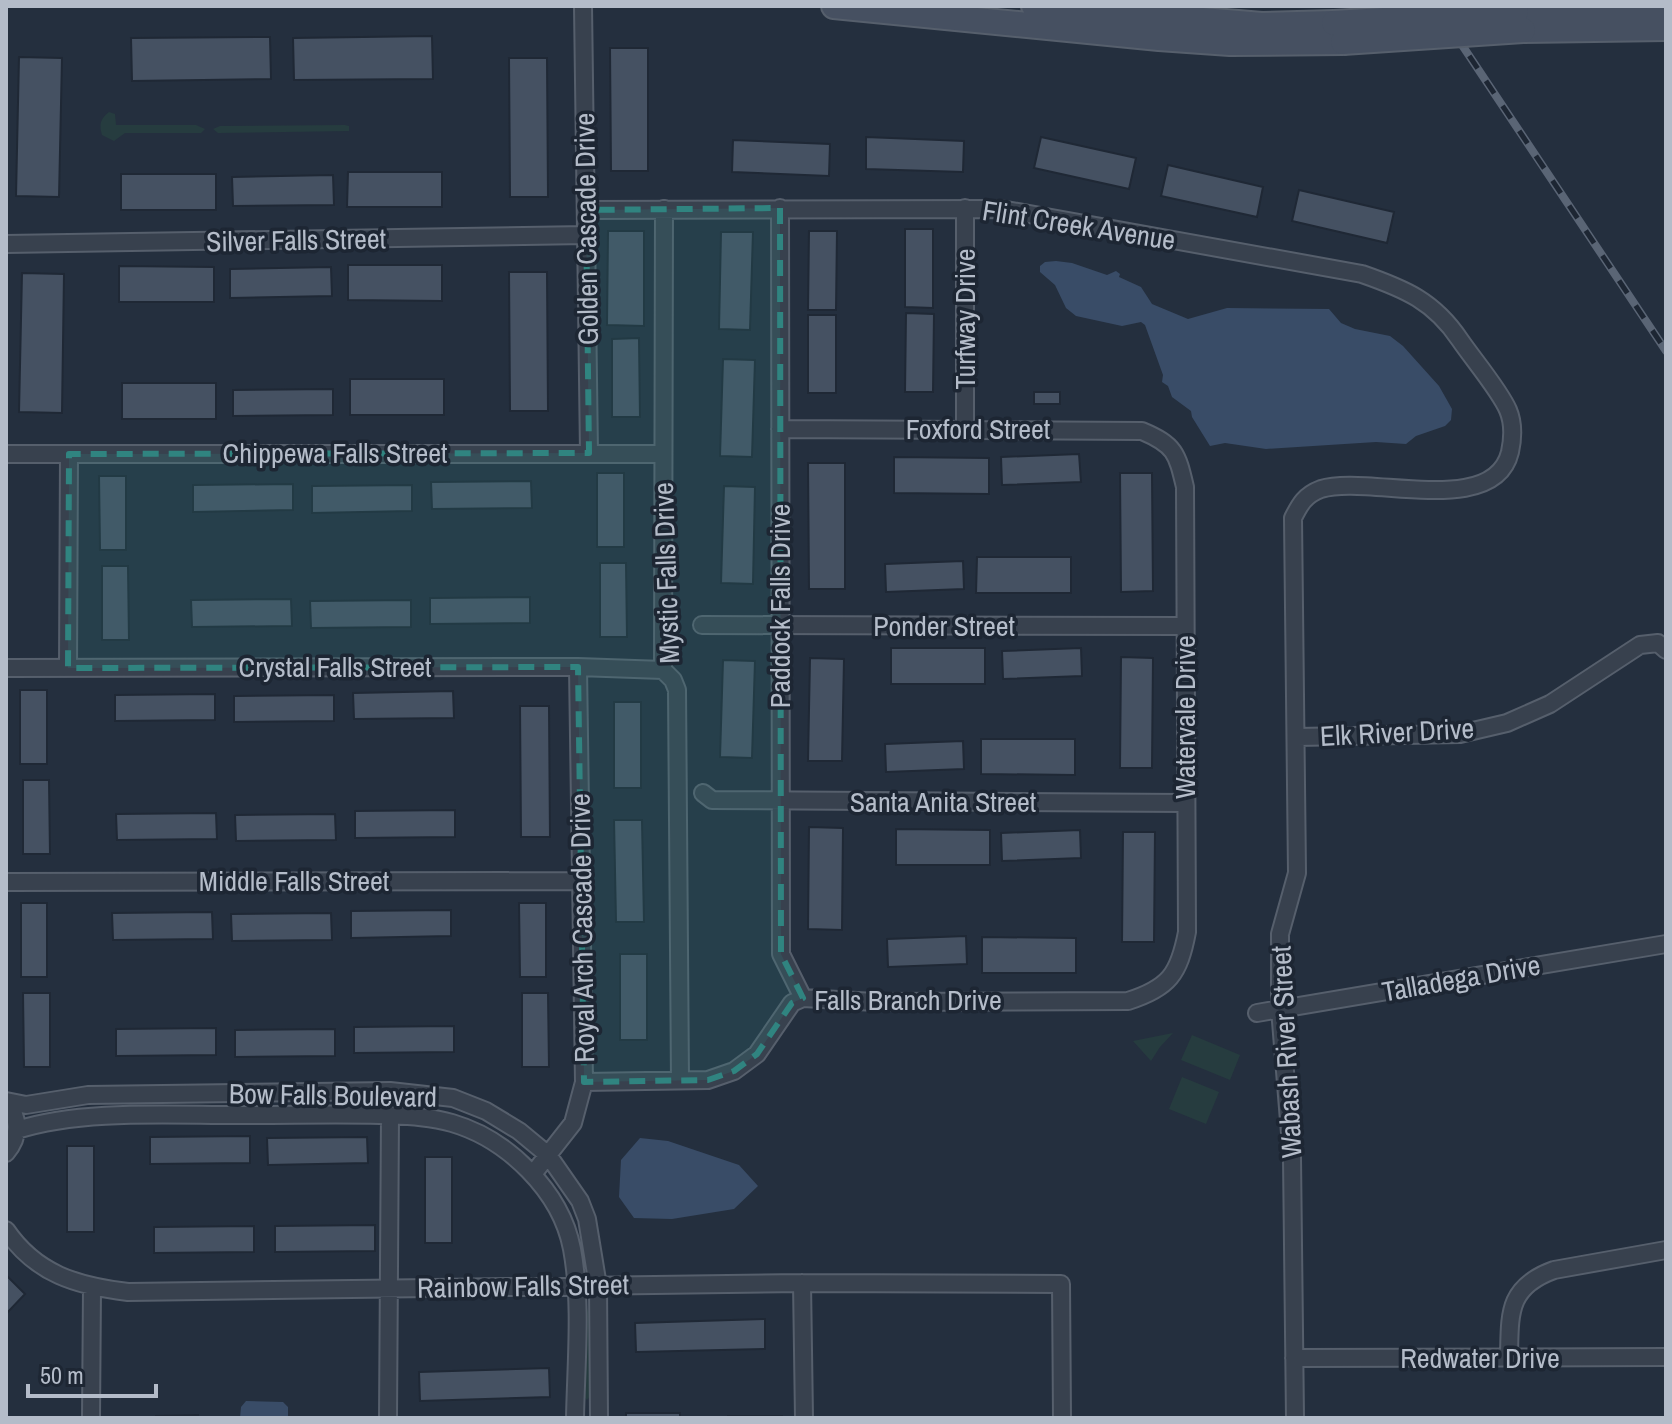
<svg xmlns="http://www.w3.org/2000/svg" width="1672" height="1424" font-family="'Archivo Narrow',sans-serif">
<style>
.green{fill:#263c3f}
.water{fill:#394c67}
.building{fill:#455162;stroke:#1f2835;stroke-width:2}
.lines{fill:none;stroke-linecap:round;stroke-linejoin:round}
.minor-casing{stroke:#565f6c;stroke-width:20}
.secondary-casing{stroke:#565f6c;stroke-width:28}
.minor{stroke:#38414e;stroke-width:16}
.secondary{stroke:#465061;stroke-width:24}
.rail-casing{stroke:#5a6575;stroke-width:8}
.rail{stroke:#1d2633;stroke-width:5;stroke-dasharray:15;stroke-linecap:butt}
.secondary-bridge-casing{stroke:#565f6c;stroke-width:28;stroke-linecap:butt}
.secondary-bridge{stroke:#465061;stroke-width:24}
.marked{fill:#308480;fill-opacity:0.2;stroke:#308480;stroke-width:6;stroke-dasharray:16 10;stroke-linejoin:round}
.labels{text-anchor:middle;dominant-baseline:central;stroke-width:7;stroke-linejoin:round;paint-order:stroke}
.street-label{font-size:28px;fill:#b4bcc9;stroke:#1d2633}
</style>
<rect width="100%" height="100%" fill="#242f3e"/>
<path class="green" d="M109,112L115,114L116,125H196L205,129L201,133H125L114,141L102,135C99,125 100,119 109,112Z
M345,125L349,126V131L218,133L213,129L220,126Z
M1173,1033L1160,1047L1151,1061L1133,1041Z
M1192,1035L1240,1055L1230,1080L1181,1060Z
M1182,1077L1219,1092L1206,1124L1169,1109Z
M587,1309L591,1314V1395L587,1400L584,1397V1312Z"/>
<path class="water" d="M1056,261L1072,263L1107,275L1116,271L1120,274L1119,277L1141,287L1152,304L1188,319L1227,308L1329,309L1341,323L1355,329L1390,336L1403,346L1439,386L1452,409L1451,420L1445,426L1416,436L1406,444L1376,442L1266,449L1225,443L1210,446L1192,417L1191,411L1172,397L1168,386L1162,382L1163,375L1145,325L1141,322L1122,326L1076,316L1066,308L1055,285L1040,272V266L1045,262Z
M640,1138L668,1141L739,1165L758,1186L734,1209L672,1219L634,1218L619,1197L621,1160Z
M246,1401L283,1402L288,1407V1418H240L241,1407Z"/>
<path class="building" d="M432,36L433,79L294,80L293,38Z
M270,37L271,79L132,81L131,38Z
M610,48H648V171H611Z
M19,57L62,58L59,197L16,196Z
M509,58H547L548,197H510Z
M866,137L964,141L963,172L866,169Z
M1041,137L1136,158L1129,189L1034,168Z
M733,140L830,144L829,176L732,172Z
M1168,165L1263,187L1257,217L1161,196Z
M348,172H442V207H347Z
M121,174H216V210H121Z
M333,175L334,205L233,206L232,177Z
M1299,190L1394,212L1387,243L1292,221Z
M905,229H933V308L905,307Z
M608,231H644V326L607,325Z
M809,231H837L836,310H808Z
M721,232H753L750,330L719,329Z
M348,265H442V301L348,300Z
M119,266L214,267V302H119Z
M331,267L332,296L230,298V269Z
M509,272H547L548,411H510Z
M22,273L64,274L62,413L19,412Z
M906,313L934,314L933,392H905Z
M808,315H836V393H808Z
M639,338L640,417H612V339Z
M723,359L755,360L752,457L720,456Z
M350,379H444V415H350Z
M122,383H216V419H122Z
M333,389V415L233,416V390Z
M1034,392H1060V404H1034Z
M1079,454L1081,482L1002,485L1001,457Z
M894,457L989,458V494L894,493Z
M808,463H845V589H809Z
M597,473H624V547H597Z
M1120,473H1152L1153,591L1121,592Z
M99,476H126V550H100Z
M531,481L532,508L432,509L431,482Z
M293,484V510L193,512V485Z
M412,485V511L312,513V486Z
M724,486L755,487L753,584L721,583Z
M977,557H1071V593H976Z
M963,561L964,589L886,592L885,564Z
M600,563H626L627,637H600Z
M102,566H128L129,640H102Z
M530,597V623L430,624V598Z
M291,599L292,626L192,627L191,600Z
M411,600V627L311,628L310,601Z
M891,648H985V684H891Z
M1081,648L1082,676L1003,679L1002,651Z
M1121,657L1153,658L1152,768H1120Z
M810,658L844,659L842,761H808Z
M723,660L755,661L752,758L720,757Z
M20,690H47V764H20Z
M453,691L454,718L354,719L353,693Z
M215,694V720L115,721V695Z
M334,695V721L234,722V696Z
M614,702H641V788H614Z
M520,706H549L550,837H521Z
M981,739H1075V775L981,774Z
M963,741L964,769L886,772L885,744Z
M23,780H49L50,854H23Z
M455,810V837L355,838V811Z
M216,813L217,839L117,840L116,814Z
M335,814L336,840L236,841L235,815Z
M614,820H642L644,922H616Z
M809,827L843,828L842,930L808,929Z
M896,829L990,830V865H896Z
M1080,830L1081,858L1002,861L1001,833Z
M1123,832H1155L1154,942H1122Z
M21,903H47V977H21Z
M519,903H546V977H520Z
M451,910V936L351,938V911Z
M212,912L213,939L113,940L112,913Z
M331,913L332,940L232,941L231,914Z
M966,936L967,964L888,967L887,939Z
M982,937L1076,938V973H982Z
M620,954H647V1040H620Z
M23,993H50V1067H24Z
M522,993H548L549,1067H522Z
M454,1026V1052L354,1053V1027Z
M216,1028V1055L116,1056V1029Z
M335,1029V1056L235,1057V1030Z
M250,1136V1163L150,1164V1137Z
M367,1137L368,1163L268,1165L267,1138Z
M67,1146H94V1232H67Z
M425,1157H452V1243H425Z
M375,1225V1251L275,1252V1226Z
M254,1226V1252L154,1253V1227Z
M6,1275L25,1294L6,1314Z
M765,1319V1349L636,1352L635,1323Z
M549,1368L550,1397L420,1401L419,1372Z
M626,1413H680V1418H626Z
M198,1415V1418H156V1416Z
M728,1416H782V1418H728Z"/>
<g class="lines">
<g class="minor-casing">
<path id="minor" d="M583,6L589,453
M780,208L781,954L803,998
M664,209L663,670L673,680L677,690L680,1080
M586,210L1001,209L1362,274C1405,289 1434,301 1460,340C1473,359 1500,391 1508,410C1514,424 1513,438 1510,452C1494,519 1367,474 1321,489C1305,495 1300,504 1293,518L1297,873L1280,934V1009L1292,1158L1295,1418
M6,244L586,235
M965,429V208
M6,454H663
M702,625L1185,626
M6,668L578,667L663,670
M68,668L69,454
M1297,737L1460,734L1507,723L1550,704L1640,645L1658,643L1666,650
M703,793L712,800L1185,803
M6,882L582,881
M1257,1013L1666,944
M584,1082L708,1080L734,1071L757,1054L792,1003L803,998L875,1002L1128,1001C1169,988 1179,974 1187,932L1185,487C1177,453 1175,445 1142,431L780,429
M6,1101L26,1105L88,1095L390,1091L453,1098L486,1111L519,1131L548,1155L580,1201L587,1219L598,1286L599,1418
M6,1101C20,1118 20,1136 6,1153
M17,1130C85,1108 181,1116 252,1115C295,1115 337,1114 380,1115C403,1116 429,1116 452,1123C507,1139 561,1191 572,1249C582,1303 576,1363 575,1418
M533,1174L573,1123L584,1082L578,667
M6,1230C36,1274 77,1286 128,1292L802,1283L1061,1284L1062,1418
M802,1283L804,1418
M1509,1357C1510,1314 1507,1287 1554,1270L1666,1250
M1294,1358L1666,1357
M91,1418L92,1288
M388,1418L390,1116"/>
</g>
<g class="secondary-casing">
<path id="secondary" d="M834,6L1159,38L1230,43L1343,42
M1034,6L1262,25L1334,23
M1516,12L1666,8
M1523,30L1666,28"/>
</g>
<use href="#minor" class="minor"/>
<use href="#secondary" class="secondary"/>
<g class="rail-casing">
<path id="rail" d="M1436,6L1666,351"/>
</g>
<use href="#rail" class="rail"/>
<g class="secondary-bridge-casing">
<path id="secondary-bridge" d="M1334,23L1516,12
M1343,42L1523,30"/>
</g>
<use href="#secondary-bridge" class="secondary-bridge"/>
</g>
<path class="marked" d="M780,208L781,954L803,998L792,1003L757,1054L734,1071L708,1080L584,1082L578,667L68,668L69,454L589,453L586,210Z"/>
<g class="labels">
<g class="street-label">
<text transform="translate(1079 225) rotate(9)">Flint Creek Avenue</text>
<text transform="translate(586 229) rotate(-91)">Golden Cascade Drive</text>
<text transform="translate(296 240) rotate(-1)">Silver Falls Street</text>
<text transform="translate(965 319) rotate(-90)">Turfway Drive</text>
<text x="978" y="429">Foxford Street</text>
<text x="335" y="453">Chippewa Falls Street</text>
<text transform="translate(666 573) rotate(-92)">Mystic Falls Drive</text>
<text transform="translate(780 606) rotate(-90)">Paddock Falls Drive</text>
<text x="944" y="626">Ponder Street</text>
<text x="335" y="667">Crystal Falls Street</text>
<text transform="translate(1185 717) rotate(-90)">Watervale Drive</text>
<text transform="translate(1397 732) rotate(-3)">Elk River Drive</text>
<text x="943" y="802">Santa Anita Street</text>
<text x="294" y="881">Middle Falls Street</text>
<text transform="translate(582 928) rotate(-91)">Royal Arch Cascade Drive</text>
<text transform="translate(1461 978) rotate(-10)">Talladega Drive</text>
<text x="908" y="1000">Falls Branch Drive</text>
<text transform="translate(1286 1052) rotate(-93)">Wabash River Street</text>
<text transform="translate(333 1095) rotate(1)">Bow Falls Boulevard</text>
<text transform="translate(523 1286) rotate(-1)">Rainbow Falls Street</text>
<text x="1480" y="1358">Redwater Drive</text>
</g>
</g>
<rect width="1672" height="1424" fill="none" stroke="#b4bcc9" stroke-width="16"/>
<path d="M28 1384v12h128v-12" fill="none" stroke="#b4bcc9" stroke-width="4"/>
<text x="40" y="1384" font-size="24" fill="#b4bcc9" stroke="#1d2633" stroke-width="6" paint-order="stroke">50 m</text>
</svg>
